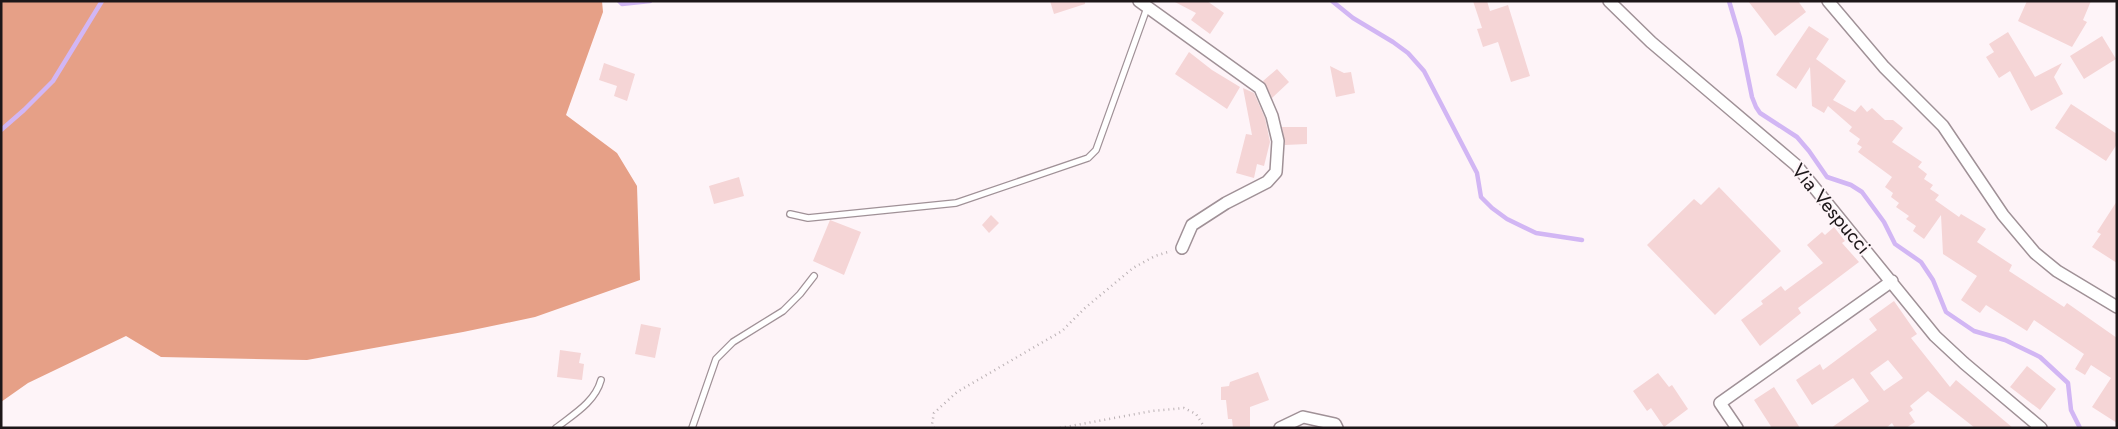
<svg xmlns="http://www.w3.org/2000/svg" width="2118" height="429" font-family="Jost,sans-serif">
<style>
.forest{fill:#e6a087}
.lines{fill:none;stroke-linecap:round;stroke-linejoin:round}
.stream{stroke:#d2b6f4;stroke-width:4.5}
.building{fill:#f5d5d6;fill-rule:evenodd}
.service-casing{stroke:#a09197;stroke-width:8}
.minor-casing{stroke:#a09197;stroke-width:14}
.path{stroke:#bab1b4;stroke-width:2.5;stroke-dasharray:1 4;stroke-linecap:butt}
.service{stroke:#fff;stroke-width:5.5}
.minor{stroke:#fff;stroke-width:11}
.labels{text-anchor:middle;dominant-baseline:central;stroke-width:4;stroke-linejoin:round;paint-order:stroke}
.street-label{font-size:20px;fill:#1d1719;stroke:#fef4f8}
</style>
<rect width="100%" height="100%" fill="#fef4f8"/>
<path class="forest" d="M1,1H602L603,12L566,115L617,153L637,186L640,280L535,317L463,332L307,360L161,357L126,336L28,383L1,402Z"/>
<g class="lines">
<path class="stream" d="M619,1L622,4L650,1
M1332,1L1353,18L1393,42L1408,53L1424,71L1477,173L1481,197L1492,208L1507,219L1536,233L1582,240
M1729,1L1740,38L1752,97L1756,107L1760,113L1797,137L1809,151L1827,177L1851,185L1862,192L1884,222L1895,244L1921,262L1933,280L1946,312L1974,331L2005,340L2040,357L2068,383L2071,410L2080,428
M1,130L24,110L53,81L102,1"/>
</g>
<path class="building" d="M1050,1H1085V4L1054,14Z
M1173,1H1207L1224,13L1210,34L1191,20L1196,13Z
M1473,1H1487L1490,11L1508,5L1530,76L1511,82L1498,42L1483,47L1477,29L1482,28Z
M1748,1H1798L1806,12L1775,36Z
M2027,1H2091L2083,20L2087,22L2072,47L2018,21Z
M1809,26L1829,39L1816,59L1846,81L1833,100L1855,112L1861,105L1867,112L1872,108L1885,120H1893L1903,128L1892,142L1922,162L1918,167L1927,174L1924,179L1933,185L1930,189L1939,195L1935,200L1959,217L1961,214L1986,229L1977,242L2012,265L2009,271L2064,307L2067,303L2117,338V423L2092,407L2111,378L2091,365L2085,375L2075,369L2084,354L2034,320L2027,331L1986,305L1980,313L1961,300L1977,276L1943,254L1941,215L1924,239L1913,231L1916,226L1906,219L1909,216L1896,207L1899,203L1891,197L1893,193L1885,187L1892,177L1858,152L1862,147L1857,144L1860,139L1849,131L1852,127L1828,106L1824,113L1812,106L1810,67L1796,89L1776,75Z
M2008,32L2035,77L2062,63L2054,77L2063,94L2031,111L2010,71L1999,78L1986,57L1994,52L1989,44Z
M2102,36L2116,59L2084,79L2070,56Z
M1189,52L1212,70L1240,87L1227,109L1175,74Z
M604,63L635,74L627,101L614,96L617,86L599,80Z
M1330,66L1344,73L1351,72L1355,93L1336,97Z
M1277,69L1289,82L1272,98L1263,81Z
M1243,88L1254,93L1265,118L1270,142L1264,166L1257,164L1254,178L1236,173L1246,134L1252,135Z
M2071,104L2117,134V144L2106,161L2055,128Z
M1282,127H1307V144L1285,145Z
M739,177L744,196L714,204L709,186Z
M1719,187L1781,251L1715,315L1647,245L1694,199L1701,205Z
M2117,201V263L2092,247L2101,234L2097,232Z
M991,215L999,223L989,233L982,225Z
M830,220L861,232L844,275L813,261Z
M1834,227L1845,241L1842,243L1859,262L1798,308L1801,313L1760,346L1741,320L1763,304L1761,301L1781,286L1785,291L1823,263L1807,245L1822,232L1825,235Z
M1894,301L1917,334L1911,338L1950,387L1956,380L2013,428H1975L1928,391L1910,406L1913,410L1909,413L1915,422L1906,428H1895L1892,423L1886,428H1831L1869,401L1853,378L1812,405L1796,380L1820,364L1823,370L1877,330L1869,319ZM1888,360L1903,378L1884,391L1870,373Z
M641,324L661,328L655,358L635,354Z
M560,350L581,353L579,363L584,364L582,380L557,377Z
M2027,366L2056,389L2040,410L2010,387Z
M1258,372L1269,400L1250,407V428H1233L1232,419H1228L1226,400H1221V387L1229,386L1230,382Z
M1658,373L1669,387L1672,385L1688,409L1664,427L1651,408L1647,411L1633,391Z
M1774,387L1800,428H1772L1754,400Z"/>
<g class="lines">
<g class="service-casing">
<path id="service" d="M790,214L808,218L956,203L1088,158L1096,150L1147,8
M556,428C574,414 595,402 601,380
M692,428L716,359L733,342L783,311L800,294L814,276"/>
</g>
<g class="minor-casing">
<path id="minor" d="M1139,1L1260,88L1272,116L1278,141L1276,172L1267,182L1226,203L1192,225L1182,248
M1609,1L1651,42L1796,165L1935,336L1964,363L2041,428
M1828,1L1884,67L1943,126L2003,215L2035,253L2057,271L2117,307
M1280,428L1303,417L1335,424L1337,428
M1737,428L1720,403L1892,281"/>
</g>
<path class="path" d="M934,428L932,424L934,413L957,392L1062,331L1085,308L1133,268L1155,256L1171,251
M1060,428L1152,411L1184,408L1196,414L1205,428"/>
<use href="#service" class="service"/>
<use href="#minor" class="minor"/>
</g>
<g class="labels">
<g class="street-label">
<text transform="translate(1831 209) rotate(50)">Via Vespucci</text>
</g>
</g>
<rect width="2118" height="429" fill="none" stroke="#1d1719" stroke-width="5"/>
</svg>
